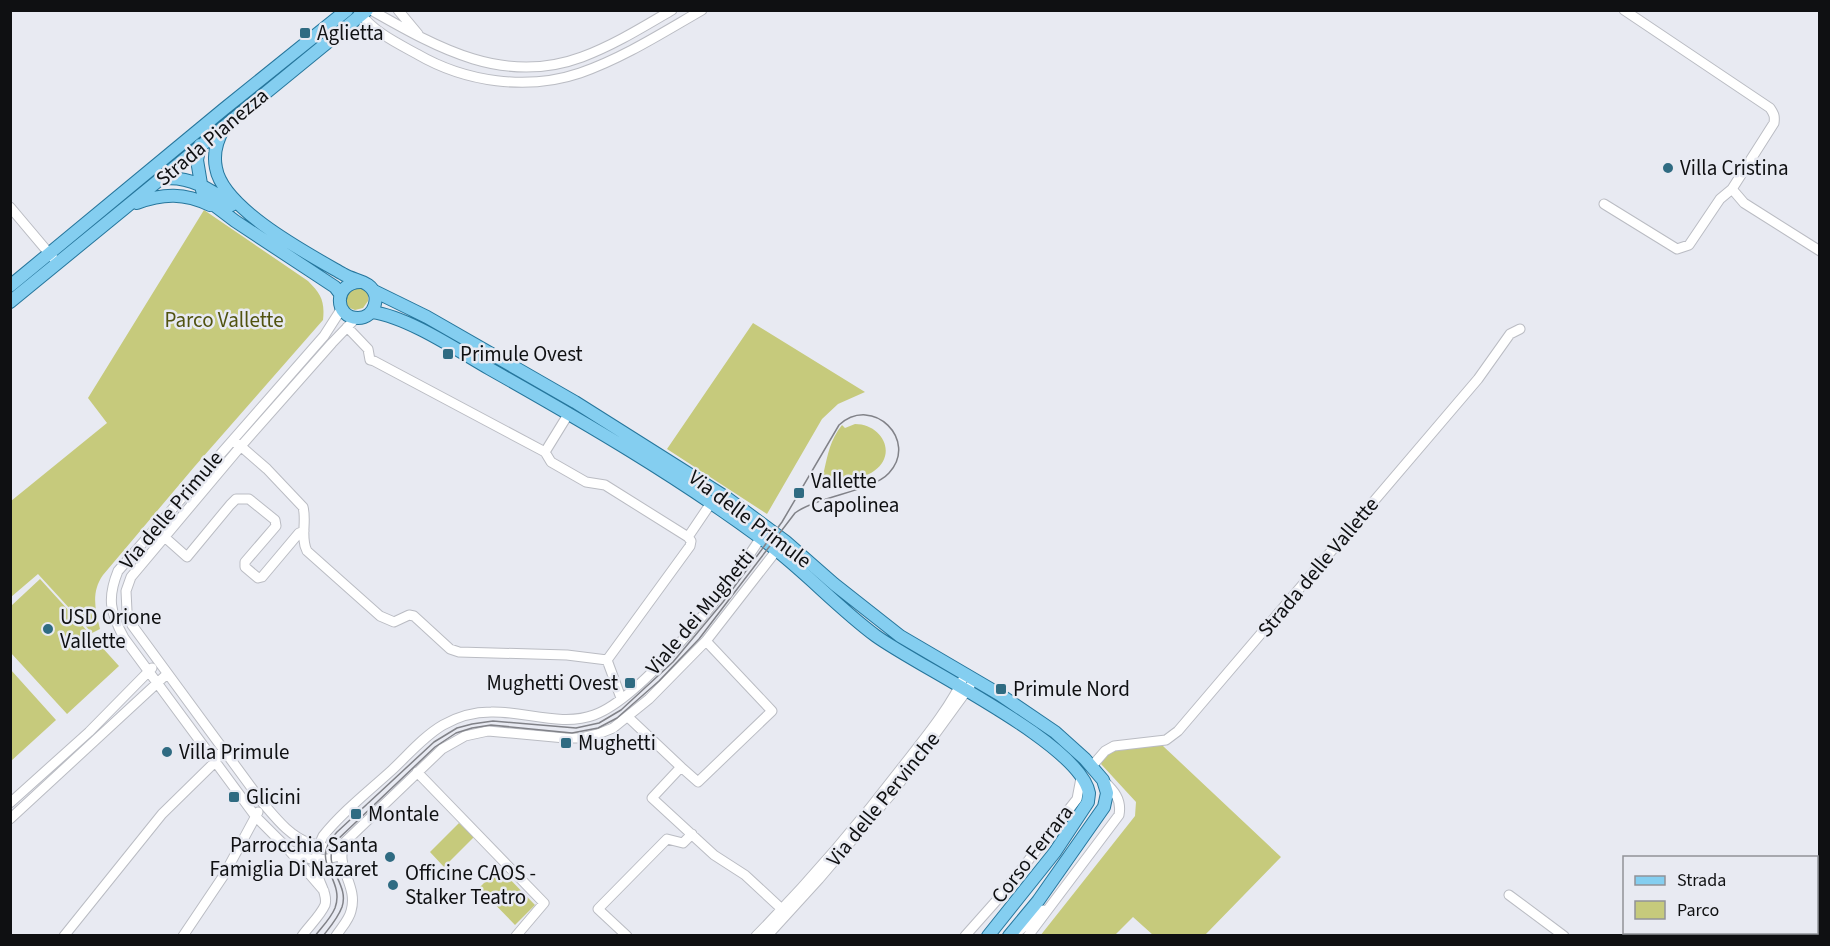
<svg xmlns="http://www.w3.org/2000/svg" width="1830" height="946" font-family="'Source Sans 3',sans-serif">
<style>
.green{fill:#c6ca7c}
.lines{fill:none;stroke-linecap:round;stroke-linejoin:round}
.minor-casing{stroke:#babcc3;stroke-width:11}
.major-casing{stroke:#26769c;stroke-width:14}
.minor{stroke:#fff;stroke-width:9}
.major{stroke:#84cef0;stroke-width:12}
.tram{stroke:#818288;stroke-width:1.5}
.poi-dot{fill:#2f6b82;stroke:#e8eaf2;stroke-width:2}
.labels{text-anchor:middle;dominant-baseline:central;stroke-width:5;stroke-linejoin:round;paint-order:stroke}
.poi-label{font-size:21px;fill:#0f1012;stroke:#e8eaf2;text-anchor:start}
.street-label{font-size:21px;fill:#0f1012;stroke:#e8eaf2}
.park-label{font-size:21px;fill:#515310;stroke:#e8eaf2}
</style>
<rect width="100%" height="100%" fill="#e8eaf2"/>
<path class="green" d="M204,210L308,281C321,294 325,301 323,320L195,466L103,575C91,592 95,609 100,629L92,633L38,574L11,597V501L107,423L88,398Z
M359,284L368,293V301L363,308L355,310L347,307L343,292Z
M753,323L865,392L838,404L822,419L767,514L667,449Z
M855,424C882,424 898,454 874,471C861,480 832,487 816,489C818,484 822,478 824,471C828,454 830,440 842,425L845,428Z
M40,579L119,666L67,714L11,653V606Z
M11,670L56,720L11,761Z
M1144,744L1163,746L1281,857L1205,935H1153L1133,917L1115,935L1040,936L1135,816L1136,802L1101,764C1107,747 1129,747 1144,744Z
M459,823L474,837L444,867L430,852Z
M499,868L535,905L515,925L479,888Z"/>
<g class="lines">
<g class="minor-casing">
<path id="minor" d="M371,10C438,48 504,86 582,57C614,45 643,27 672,10
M398,10L418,34
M359,12C374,32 395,42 417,54C465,82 527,91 580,73C623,58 662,33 702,10
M338,35L367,31L378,33
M1732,189L1744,203L1820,251
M1604,204L1677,249L1689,245L1720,199L1732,189L1774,123C1775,116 1774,114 1770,108L1624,10
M10,207L53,258
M347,327L368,349L370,360L374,361L545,452L551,462L586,482L605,485L688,537L691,541L690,546L607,660L621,698
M236,442L267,469L303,507C307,521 300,538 307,551L380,616L394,622L409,615L414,616L450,649L459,652L567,655L607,660
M545,452L569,413
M160,533L187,557L230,505L236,499H249L275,520L276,526L245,562V567L258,578L262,577L299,533L304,531
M688,537L711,503
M628,717L681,767L652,798L714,855L745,875L786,913
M1092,766L1105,751L1114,746L1166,740L1178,731L1478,379L1510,334L1520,329
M681,767L698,782L772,711L706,641
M417,772L544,903L516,936
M10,803L89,732L152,668
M10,819L167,674
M292,851C310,862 322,862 341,855
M341,855C331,848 321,847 310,843C290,837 275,817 262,802L132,625L127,611L126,591L131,577L241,446L332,343L356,318
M324,891L287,848L256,817L124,638C110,612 107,598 118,571L324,336L342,308
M1509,895L1564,936
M1020,930L1043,910
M64,936L162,814L215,762L223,749
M183,936L224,875L258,812
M302,936C309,926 320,916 325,905C328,894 319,883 317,873C314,859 317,848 323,836C343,811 369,791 392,770C408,755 424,736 443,725C457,717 474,712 491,712C524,711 562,727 594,715C644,697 734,581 763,534
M336,936C341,928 349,920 351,911C359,884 332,866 346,841L442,749L465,736L488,731L565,738H581L598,734L613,728L649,699L706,641L780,546
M627,936L598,909L667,839L683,843L692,834
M756,936C809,882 858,825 903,766C925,738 950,708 965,675
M767,936L819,879L893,792L970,686
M965,936L997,900L1077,799L1081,778
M1028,936L1119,815C1122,799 1114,791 1103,780"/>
</g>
<g class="major-casing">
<path id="major" d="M224,128C217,140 213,154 216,168C223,209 308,254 343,274C351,279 361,280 368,285C382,295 375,318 358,318C334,318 333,283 360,282
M200,145L197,160L202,190L210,202L235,221L335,287L341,295
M161,179C189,175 210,189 232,205
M137,203C163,193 185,193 210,205
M10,286L224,109L347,10
M374,291L427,317L575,402L727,498L785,541L834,584L900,636L999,694L1055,732L1085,759L1103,780L1107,793L1104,807L1038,901L1009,936
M10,302L367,10
M372,312C408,317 457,350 490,369C584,422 679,477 766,542C805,571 838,608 876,636C920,668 1080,743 1089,793C1089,796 1088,799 1088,802L1055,852L988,936"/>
</g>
<use href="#minor" class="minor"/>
<use href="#major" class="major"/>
<path class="tram" d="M315,936C322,927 331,918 335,908C346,878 307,863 337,832L434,742L457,728L472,724L493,721L576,728L599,723L621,710L673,662L723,602L782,522L839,425C873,394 919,441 889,473C873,491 818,496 795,513L699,639L659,681L617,718L598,728L572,733L491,725L472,728L456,733L435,747L335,842C321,868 350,883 342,907C338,918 330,927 323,936"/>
</g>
<g class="poi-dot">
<rect x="299" y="27" width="12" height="12" rx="3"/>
<circle cx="1668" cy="168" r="6"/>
<rect x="442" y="348" width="12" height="12" rx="3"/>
<rect x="793" y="487" width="12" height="12" rx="3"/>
<circle cx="48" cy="629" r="6"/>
<rect x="624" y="677" width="12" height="12" rx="3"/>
<rect x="995" y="683" width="12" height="12" rx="3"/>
<rect x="560" y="737" width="12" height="12" rx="3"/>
<circle cx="167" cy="752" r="6"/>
<rect x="228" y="791" width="12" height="12" rx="3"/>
<rect x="350" y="808" width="12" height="12" rx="3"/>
<circle cx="390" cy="857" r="6"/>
<circle cx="393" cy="885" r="6"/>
</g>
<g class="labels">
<g class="poi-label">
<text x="317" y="33">Aglietta</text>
<text x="1680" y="168">Villa Cristina</text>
<text x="460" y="354">Primule Ovest</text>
<text x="811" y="481">Vallette<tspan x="811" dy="24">Capolinea</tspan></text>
<text x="60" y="617">USD Orione<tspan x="60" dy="24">Vallette</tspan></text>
<text x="618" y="683" text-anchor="end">Mughetti Ovest</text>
<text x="1013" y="689">Primule Nord</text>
<text x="578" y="743">Mughetti</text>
<text x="179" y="752">Villa Primule</text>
<text x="246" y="797">Glicini</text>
<text x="368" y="814">Montale</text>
<text x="378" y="845" text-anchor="end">Parrocchia Santa<tspan x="378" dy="24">Famiglia Di Nazaret</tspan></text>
<text x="405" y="873">Officine CAOS -<tspan x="405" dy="24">Stalker Teatro</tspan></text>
</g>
<g class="street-label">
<text transform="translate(212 137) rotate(-40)">Strada Pianezza</text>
<text transform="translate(171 510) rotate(-50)">Via delle Primule</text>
<text transform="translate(750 519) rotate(37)">Via delle Primule</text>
<text transform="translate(1318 567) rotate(-50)">Strada delle Vallette</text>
<text transform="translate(700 612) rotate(-50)">Viale dei Mughetti</text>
<text transform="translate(883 799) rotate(-51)">Via delle Pervinche</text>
<text transform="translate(1032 854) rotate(-52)">Corso Ferrara</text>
</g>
<g class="park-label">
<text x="224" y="320">Parco Vallette</text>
</g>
</g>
<rect width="1830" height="946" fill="none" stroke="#0f1012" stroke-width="24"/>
<rect x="1623" y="856" width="195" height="78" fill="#e8eaf2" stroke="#919398" stroke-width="1.5"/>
<rect x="1635" y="876" width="30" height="9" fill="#84cef0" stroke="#919398" stroke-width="1.5"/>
<text x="1677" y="886" font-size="18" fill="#0f1012">Strada</text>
<rect x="1635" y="901" width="30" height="18" fill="#c6ca7c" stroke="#919398" stroke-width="1.5"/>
<text x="1677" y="916" font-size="18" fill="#0f1012">Parco</text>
</svg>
